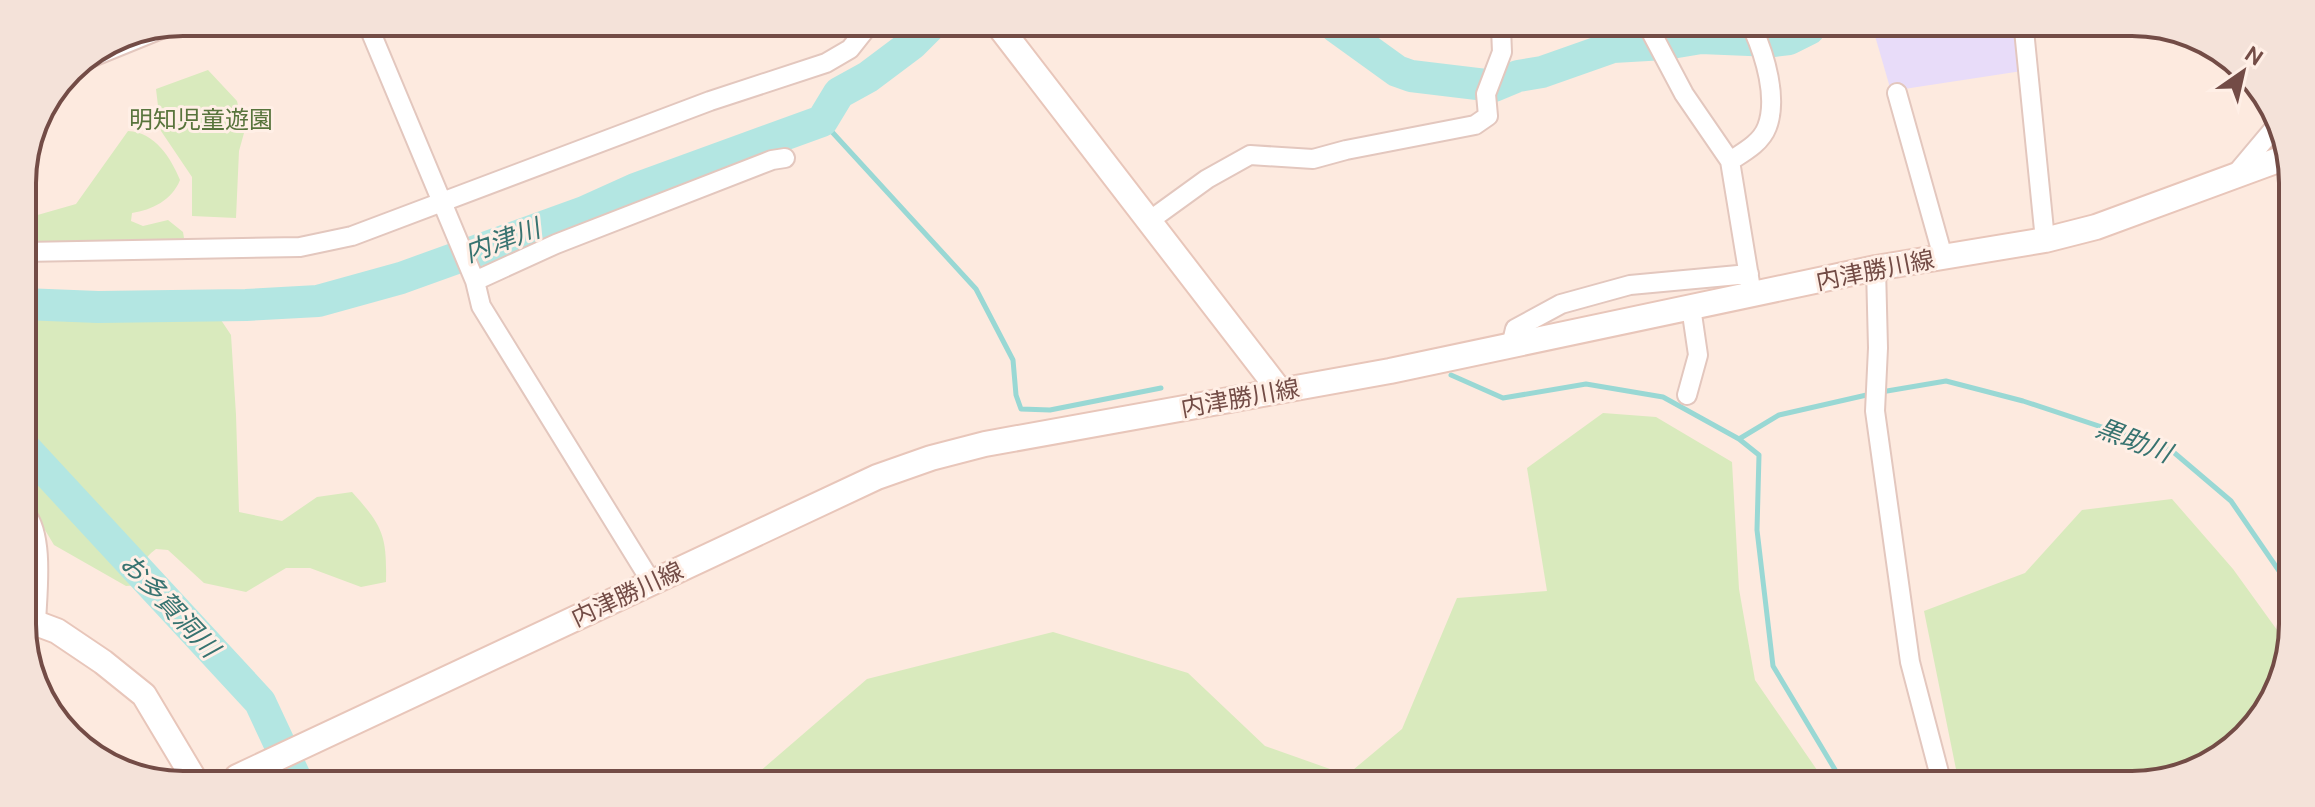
<svg xmlns="http://www.w3.org/2000/svg" width="2315" height="807" font-family="Ubuntu,'Noto Sans JP',sans-serif">
<style>
.education{fill:#e8dcf9}
.green{fill:#d9eabd}
.lines{fill:none;stroke-linecap:round;stroke-linejoin:round}
.stream{stroke:#99d8d4;stroke-width:5}
.river{stroke:#b3e6e2;stroke-width:32}
.street-casing{stroke:#e3c7be;stroke-width:22}
.secondary-casing{stroke:#e8c6ba;stroke-width:28}
.street{stroke:#fff;stroke-width:18}
.secondary{stroke:#fff;stroke-width:24}
.labels{text-anchor:middle;dominant-baseline:central;stroke-width:6;stroke-linejoin:round;paint-order:stroke}
.park-label{font-size:24px;fill:#58743c;stroke:#ffefe6}
.street-label{font-size:24px;fill:#734c46;stroke:#ffefe6}
.water-label{font-size:26px;font-style:italic;fill:#377370;stroke:#ffefe6}
.rim{fill:none;stroke:#734c46;stroke-width:4}
</style>
<rect width="100%" height="100%" fill="#fdeadf"/>
<path class="education" d="M1873,29L2019,30L2022,71L1891,91Z"/>
<path class="green" d="M208,70L237,101L244,133L239,151L236,218L192,216V177L161,131L156,89Z
M128,131C155,132 171,158 180,180C172,200 152,210 132,213L131,221L143,226L168,220L183,232L184,238L179,246L23,248V206L34,216L76,204Z
M23,308L61,314L192,312L219,317L231,335L236,415L239,512L282,521L317,497L352,492C383,526 387,536 386,582L361,587L310,568H286L246,592L204,583L168,550L156,549C142,559 141,569 140,585L126,586L54,545L24,495Z
M1603,413L1656,417L1732,462L1739,589L1755,680L1826,783L751,779L867,679L1053,632L1188,673L1265,746L1347,775L1402,729L1457,598L1547,591L1527,468Z
M2172,499L2233,569L2285,641V675L2230,751L2142,785L1959,784L1924,611L2025,573L2082,510Z"/>
<g class="lines">
<path class="stream" d="M822,121L976,289L1013,360L1016,395L1021,409L1050,410L1161,388
M1451,375L1503,398L1586,384L1663,397L1739,439L1779,415L1871,394
M1881,392L1946,381L2023,401L2171,450L2231,501L2286,581
M1739,439L1759,455L1757,530L1773,666L1843,783"/>
<path class="river" d="M1336,27L1397,71L1411,76L1494,86L1518,76L1542,72L1613,47L1665,44L1701,38L1773,41L1789,39L1809,29
M23,304L98,307L246,305L318,301L401,278L584,212L635,189L822,121L839,93L868,77L912,44L931,25
M24,447L260,702L295,777"/>
<g class="street-casing">
<path id="street" d="M367,23L475,281L481,306L652,583
M1649,28L1684,94L1730,161L1752,295
M2024,30L2045,240
M75,64L176,23
M1897,93L1943,257
M1730,161C1744,152 1761,143 1767,127C1778,98 1765,56 1753,29
M2234,176L2276,126
M1149,221L1207,179L1250,155L1313,159L1346,150L1475,125L1488,116L1486,94L1502,52L1501,28
M23,252L300,247L352,236L710,101L826,63L850,49L869,25
M1876,268L1878,348L1875,411L1910,662L1942,784
M475,281L556,244L772,160L785,158
M1511,346L1515,329L1561,304L1630,285L1749,274
M1687,395L1698,355L1691,307
M24,512C45,533 37,595 36,623"/>
</g>
<g class="secondary-casing">
<path id="secondary" d="M998,25L1280,391
M25,619L57,631L103,662L144,695L193,777
M237,777L877,477L931,458L985,444L1390,371L1876,268L2045,240L2096,227L2289,156"/>
</g>
<use href="#street" class="street"/>
<use href="#secondary" class="secondary"/>
</g>
<g class="labels">
<g class="park-label">
<text x="201" y="119">明知児童遊園</text>
</g>
<g class="street-label">
<text transform="translate(1875 270) rotate(-11)">内津勝川線</text>
<text transform="translate(1240 398) rotate(-10)">内津勝川線</text>
<text transform="translate(627 594) rotate(-25)">内津勝川線</text>
</g>
<g class="water-label">
<text transform="translate(502 240) rotate(-20)">内津川</text>
<text transform="translate(2134 440) rotate(21)">黒助川</text>
<text transform="translate(170 605) rotate(47)">お多賀洞川</text>
</g>
</g>
<path d="M0 0H2315V807H0ZM183 36H2132A147 147 0 0 1 2279 183V624A147 147 0 0 1 2132 771H183A147 147 0 0 1 36 624V183A147 147 0 0 1 183 36Z" fill="#f4e2d9" fill-rule="evenodd"/>
<path class="rim" d="M183 36H2132A147 147 0 0 1 2279 183V624A147 147 0 0 1 2132 771H183A147 147 0 0 1 36 624V183A147 147 0 0 1 183 36Z"/>
<g transform="translate(2243 72) rotate(34)" stroke="#ffefe6" stroke-width="6" paint-order="stroke">
<path d="M0-6L14 30L0 20L-14 30Z" fill="#734c46"/>
<text y="-12" font-size="22" font-weight="bold" text-anchor="middle" fill="#734c46">N</text>
</g>
</svg>
